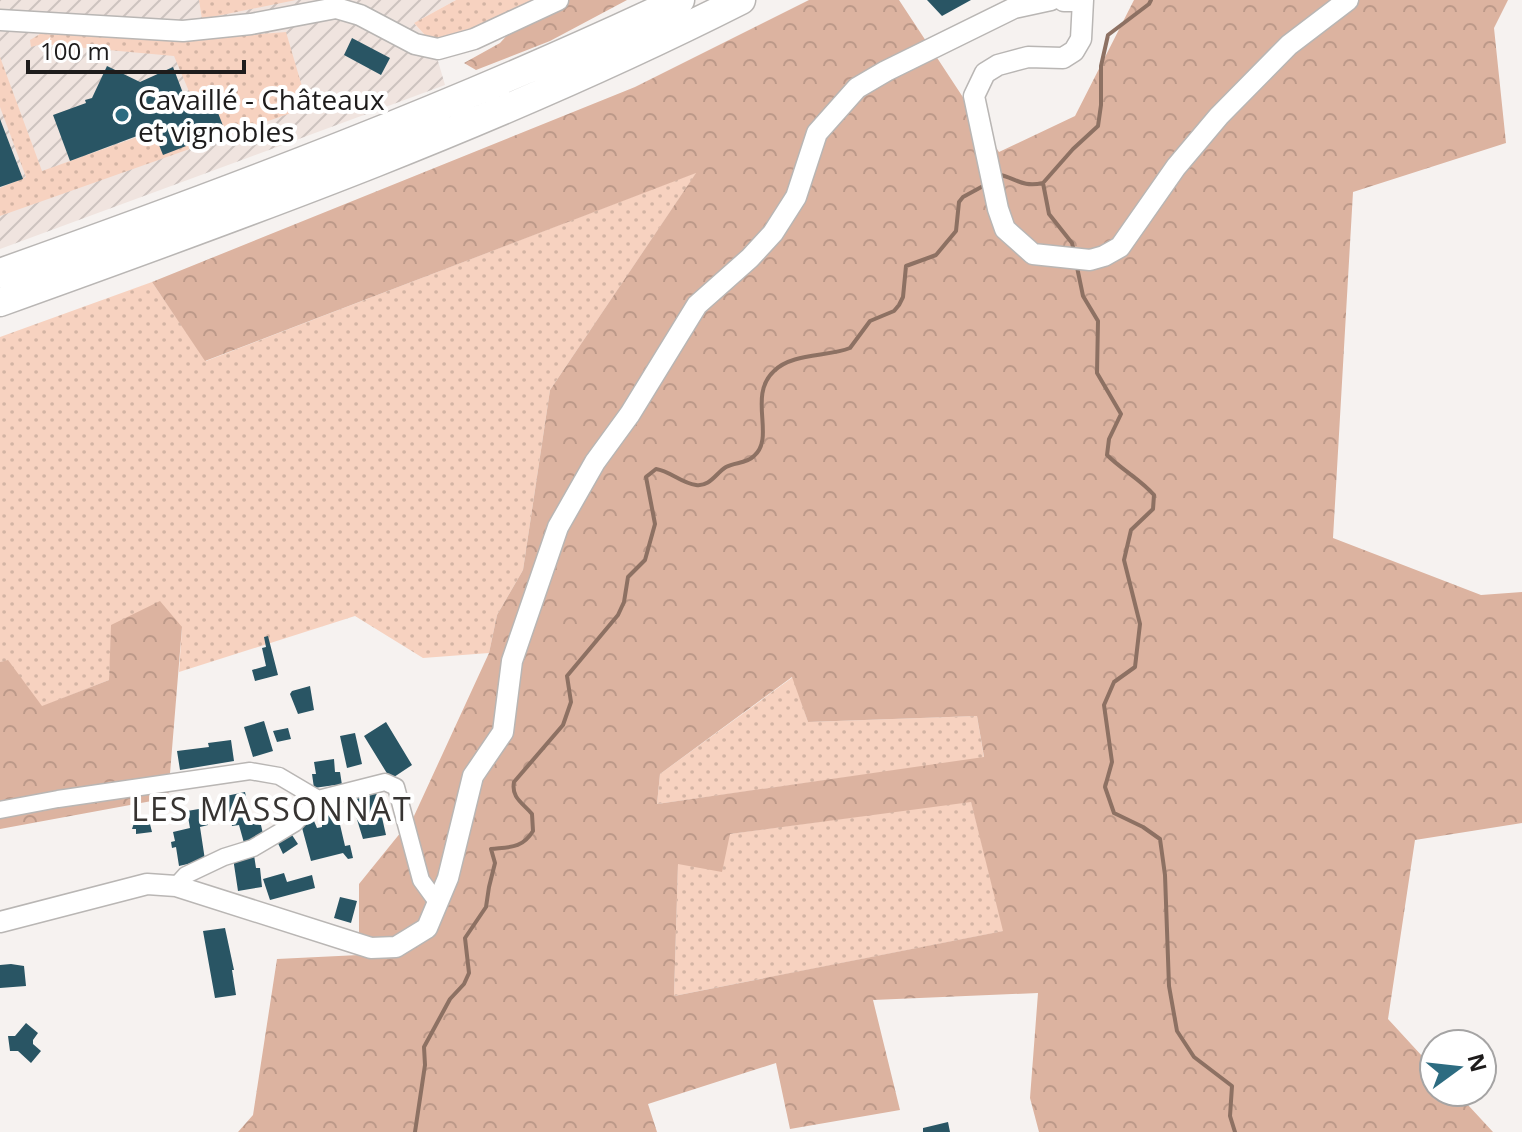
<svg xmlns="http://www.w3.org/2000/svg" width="1522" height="1132" font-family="'Open Sans',sans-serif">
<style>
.industrial{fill:url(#industrial-furrows)}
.grass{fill:url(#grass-dots)}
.forest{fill:url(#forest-crowns);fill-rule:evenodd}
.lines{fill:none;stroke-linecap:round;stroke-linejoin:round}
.stream{stroke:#8d7163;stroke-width:4}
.building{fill:#295564}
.minor-casing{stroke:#b9b6b4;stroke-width:19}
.tertiary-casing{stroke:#b9b6b4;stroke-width:23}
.secondary-casing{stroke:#b9b6b4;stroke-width:25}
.motorway-casing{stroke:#b9b6b4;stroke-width:31}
.minor{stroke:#fff;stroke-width:16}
.tertiary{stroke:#fff;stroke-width:20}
.secondary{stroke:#fff;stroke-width:22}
.motorway{stroke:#fff;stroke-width:28}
.poi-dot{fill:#2d6c81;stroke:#fff;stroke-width:3}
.labels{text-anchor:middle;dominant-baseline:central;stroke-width:8;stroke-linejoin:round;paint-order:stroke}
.poi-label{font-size:28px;fill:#1e1c1c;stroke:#fff;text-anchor:start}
.quarter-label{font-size:32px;letter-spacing:2px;fill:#373432;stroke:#fff}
</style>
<defs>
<pattern id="industrial-furrows" width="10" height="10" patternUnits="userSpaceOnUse" patternTransform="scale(2)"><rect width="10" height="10" fill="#f0e4df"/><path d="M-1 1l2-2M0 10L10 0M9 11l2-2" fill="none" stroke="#cdc3bf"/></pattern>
<pattern id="grass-dots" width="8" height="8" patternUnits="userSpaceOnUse" patternTransform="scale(2)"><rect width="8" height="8" fill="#f7d2c0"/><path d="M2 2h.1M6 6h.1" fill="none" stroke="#d3b4a4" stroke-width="1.8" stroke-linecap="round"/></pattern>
<pattern id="forest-crowns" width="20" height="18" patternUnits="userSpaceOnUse" patternTransform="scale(2)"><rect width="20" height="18" fill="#dcb3a0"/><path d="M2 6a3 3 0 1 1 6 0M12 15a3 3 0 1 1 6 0" fill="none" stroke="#bc9989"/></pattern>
</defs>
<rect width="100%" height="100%" fill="#f6f2f0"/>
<path class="industrial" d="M0,0H456L414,23L433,44L445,85L0,249Z"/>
<path class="grass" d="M199,0H296L202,19Z
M456,0H539L461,35L433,44L414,23Z
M286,32L308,107L0,216V188L26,177L0,107V57L42,171L199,115L174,56L42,44L31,47L30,40L40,34L197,39Z
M697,172L550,390L523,570L497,615L489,653L423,658L355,616L179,672L182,627L112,625L109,680L41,707L8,661L0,662V337L152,282L206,361Z
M793,677L808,722L977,716L984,758L657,804L660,774Z
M971,801L1004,931L674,996L678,863L729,834Z"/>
<path class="forest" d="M555,0H627L550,41L476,70L464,63L500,43L518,23Z
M809,0H899L999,152L1075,116L1134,0H1508L1494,28L1506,143L1353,192L1333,538L1481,595L1522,592V823L1415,840L1388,1019L1434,1069V1092H1456L1493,1132H1039L1030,1098L1038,993L873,1000L900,1110L790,1129L776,1063L648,1104L657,1132H238L253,1115L277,959L359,955V884L414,816L489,653L497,615L523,570L550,390L696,173L205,361L152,282L635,87ZM792,677L808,722L977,716L984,757L657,804L660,774ZM971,802L1003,931L674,996L678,864L722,872L730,834Z
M160,601L182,627L168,798L0,829V662L8,660L42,706L109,680L111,625Z"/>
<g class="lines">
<path class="stream" d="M996,174C1016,177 1020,188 1043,183
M1074,251L1072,243L1049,214L1043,183L1073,149L1098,126L1101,105V66L1108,35L1149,4L1151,0
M1077,267L1083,296L1098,321L1097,373L1121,414L1109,439L1107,455C1122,470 1140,479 1154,495L1153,509L1131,530L1124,560L1140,624L1135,667L1114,682L1104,705L1112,762L1105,787L1114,813L1143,827L1160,839L1165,875L1169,986L1177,1031L1194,1057L1232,1086L1230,1116L1235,1132
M415,1132L425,1065L424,1047L450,999L464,984L469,973L465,938L486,907L489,887L495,863L491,849C509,847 522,849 533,831L532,814C523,803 511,798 514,782L563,725L571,702L567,676L618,615L624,602L628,577L645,560L655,524L646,477L656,469C670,471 681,483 696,485C710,487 716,473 726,467C735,462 746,464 754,456C776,437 747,396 774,371C792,353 827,357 850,348L870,321L894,311L899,305L903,297L906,266L936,255L956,231L959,202L963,197L985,185"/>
</g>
<path class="building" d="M927,0H971L942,16Z
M352,38L390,58L381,75L344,55Z
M107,66L140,82L173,67L191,114L215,105L225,131L163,155L153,130L70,161L53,115L86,103L85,100L92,98Z
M0,119L23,179L0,187Z
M268,636L278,675L255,681L252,670L266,666L262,648L266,647L264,637Z
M310,686L314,710L298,714L290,694L292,691Z
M264,721L273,751L253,757L244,727Z
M386,722L412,765L394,777L388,775L364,736Z
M288,728L291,739L277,742L273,731Z
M355,733L362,764L347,768L340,736Z
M231,740L234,761L180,770L177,751L209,747L208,743Z
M334,759L335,772H340L342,785L337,788L335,785L314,788L312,774H316L314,762Z
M375,787L386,835L363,839L355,813L359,812L354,793Z
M245,792L251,822L260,821L264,838L244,843L239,825L232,826L226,796Z
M334,799L345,846L350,845L353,858L348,859L343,853L311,861L301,824L314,821L317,828L322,827V825L328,822L324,804Z
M205,808L208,825L200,827L205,860L179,866L176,847L172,848L171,842L175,841L173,832L190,828L187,811Z
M149,820L152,832L136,834V829H132L134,823Z
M290,832L298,844L283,854L276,839Z
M254,855L256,868H260L262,887L238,891L233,858Z
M284,873L287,882L312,875L315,888L270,900L263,879Z
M340,897L357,901L351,923L334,918Z
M225,928L234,970H232L236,995L215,998L203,931Z
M11,964L24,966L26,986L0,988V965Z
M26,1023L38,1033L33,1040V1044L41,1051L31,1063L18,1051H10L8,1036H15Z
M948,1122L950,1132H923V1128Z"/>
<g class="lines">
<g class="minor-casing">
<path id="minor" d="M0,810L58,799L250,771L279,776L318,799
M176,886L186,875L224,857L253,848L275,835L295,823L318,799L385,782L396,787L421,880L437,902"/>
</g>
<g class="tertiary-casing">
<path id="tertiary" d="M1083,0L1081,39L1074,51L1063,58L1028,57L998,65L985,73L974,96L998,209L1005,229L1033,254L1090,260L1104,256L1120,247L1176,167L1219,116L1289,45L1348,0
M0,20L183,31L251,24L336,8L360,15L415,44L438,49L474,39L558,0
M0,922L147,884L176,886L371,948L396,947L427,928L448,878L473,776L503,732L512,661L558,527L595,462L630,414L697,305L750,258L773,233L796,197L817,133L857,88L886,71L1014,8L1051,0"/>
</g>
<g class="secondary-casing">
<path id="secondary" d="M1064,0H1076"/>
</g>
<g class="motorway-casing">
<path id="motorway" d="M0,273C231,191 458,105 680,0
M0,302C251,212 502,121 741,0"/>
</g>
<use href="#minor" class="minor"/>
<use href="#tertiary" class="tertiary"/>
<use href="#secondary" class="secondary"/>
<use href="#motorway" class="motorway"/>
</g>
<circle class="poi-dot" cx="122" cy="115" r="8"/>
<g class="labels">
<g class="poi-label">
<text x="138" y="99">Cavaillé - Châteaux<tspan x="138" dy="32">et vignobles</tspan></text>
</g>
<g class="quarter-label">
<text x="272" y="808">LES MASSONNAT</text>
</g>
</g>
<g transform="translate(1458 1068) rotate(75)"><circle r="38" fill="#ffffff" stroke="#a5a4a4" stroke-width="2"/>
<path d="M0-6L14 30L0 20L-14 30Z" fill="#2d6c81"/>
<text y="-12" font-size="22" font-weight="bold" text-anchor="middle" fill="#1e1c1c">N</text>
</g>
<path d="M28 60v12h216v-12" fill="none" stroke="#1e1c1c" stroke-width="4"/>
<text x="40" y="60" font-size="24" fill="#1e1c1c" stroke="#ffffff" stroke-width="6" paint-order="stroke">100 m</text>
</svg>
